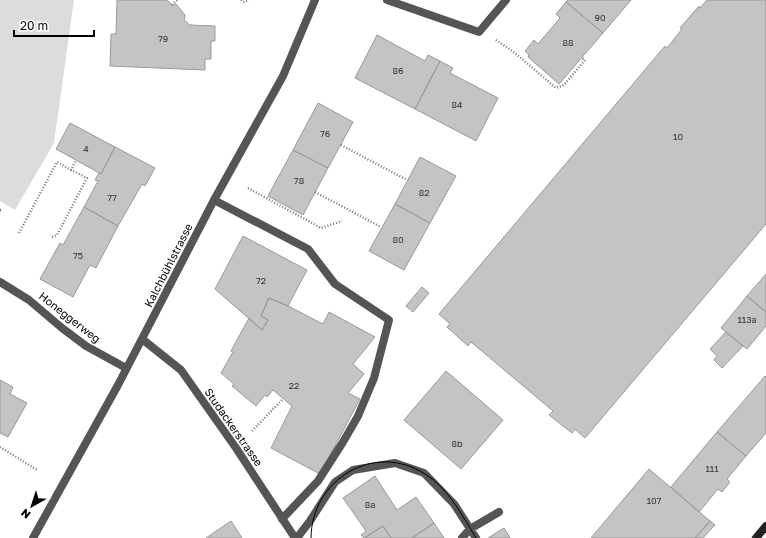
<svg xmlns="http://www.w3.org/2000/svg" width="766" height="538" font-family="'Golos Text',sans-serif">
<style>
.green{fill:#dcdcdc}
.building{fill:#c4c4c4;stroke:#999}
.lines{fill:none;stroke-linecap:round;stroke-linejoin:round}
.path{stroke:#777;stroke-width:2.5;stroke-dasharray:1 2;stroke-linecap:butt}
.service{stroke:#555;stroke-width:8}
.minor{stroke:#555;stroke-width:8}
.secondary{stroke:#222;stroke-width:8}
.tram{stroke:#000;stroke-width:1}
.labels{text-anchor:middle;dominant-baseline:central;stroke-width:3;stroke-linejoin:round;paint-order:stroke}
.number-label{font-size:9px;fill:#313131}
.street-label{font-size:11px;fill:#000;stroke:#fff}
</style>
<rect width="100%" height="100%" fill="#fff"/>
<path class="green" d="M0,0H74L54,143L15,210L0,201Z"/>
<path class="building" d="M117,0H167L172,5L176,4L185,15L184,20L190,25L215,26V41H211V59H205V70L110,66L111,34H116Z
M568,0H631L603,33L566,2Z
M707,0H766V224L585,438L575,429L572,433L549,415L553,411L471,342L468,346L447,327L450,324L439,314L665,46L667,48L682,29L680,28L699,6L700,8Z
M566,2L603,33L559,84L528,57L529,55L525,51L534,40L538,44L560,18L556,14Z
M377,35L425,61L428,55L440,61L415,109L355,78Z
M440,61L453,68L450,73L498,98L476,141L415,109Z
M318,103L353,122L328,168L293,150Z
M70,123L115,147L101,174L56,149Z
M115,147L155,168L145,186L142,184L118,226L84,207L98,181L95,180L99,173L101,174Z
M293,150L328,168L303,215L268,196Z
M420,157L456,176L430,223L395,204Z
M395,204L430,223L404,270L369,251Z
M84,207L118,226L96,268L90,265L73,297L40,279L60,243L63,245Z
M243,236L307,270L288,306L269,298L261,316L268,320L262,330L215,289Z
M766,274V312L747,296Z
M422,287L429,293L413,312L406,306Z
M747,296L766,312V326L747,349L721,328Z
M269,298L288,306L323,324L329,312L375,337L353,364L364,374L348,393L360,399L320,474L271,448L292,406L273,390L267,397L265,395L256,406L232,386L234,384L221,373L233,352L231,351L249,318L262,330L268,320L261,316Z
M726,332L743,346L722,368L714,360L717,356L710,349Z
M446,371L503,420L461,469L404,420Z
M765,376L766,377V433L746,456L717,432Z
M0,380L13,387L10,394L27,403L8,437L0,433Z
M717,432L746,456L727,479L730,482L722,492L718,489L699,512L671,487Z
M649,469L710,521L695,538H591Z
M375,476L397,510L416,497L434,523L412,538H391L383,526L364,538L361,535L366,531L343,498Z
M231,521L242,538H206Z
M710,521L715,525L703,538H695Z
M434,523L444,538H412Z
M383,526L391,538H365Z
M504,528L510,538H488Z"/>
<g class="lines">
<path class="path" d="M241,0L243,2L249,0
M172,5L177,0
M496,40L515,53L556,88L564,85L585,60L582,58
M341,145L407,180
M248,188L321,228L342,221
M315,192L381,227
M0,210H1L0,212
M19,233L57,162L71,170L76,160
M52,237L57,235L87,178L71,170
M252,431L283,399
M0,447L37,470"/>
<path class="service" d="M387,0L479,32L506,0
M214,200L308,249L335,284L389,320L374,378L358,416L343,442L318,481L282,519
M0,282L29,300L62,328L86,346L126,368
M297,538L310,521L335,482L353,470L395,463L424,473L454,504L476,538
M462,538L470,529L499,512"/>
<path class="minor" d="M142,339L181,370L236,448L295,538
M33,538L118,385L214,200L283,76L315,0"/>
<path class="secondary" d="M756,538L766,526"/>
<path class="tram" d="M311,538C311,480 374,441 425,474C448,488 462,515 476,538"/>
</g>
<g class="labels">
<g class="number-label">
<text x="600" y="17">90</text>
<text x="163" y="38">79</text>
<text x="568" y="42">88</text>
<text x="398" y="70">86</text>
<text x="457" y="104">84</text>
<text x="325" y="133">76</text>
<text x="678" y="136">10</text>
<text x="86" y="148">4</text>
<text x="299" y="180">78</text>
<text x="424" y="192">82</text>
<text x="112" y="197">77</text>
<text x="398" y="239">80</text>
<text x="78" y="255">75</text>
<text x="261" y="280">72</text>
<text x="747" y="319">113a</text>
<text x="294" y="385">22</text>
<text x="457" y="443">8b</text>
<text x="712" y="468">111</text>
<text x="654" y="500">107</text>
<text x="370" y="504">8a</text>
</g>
<g class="street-label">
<text transform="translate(168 265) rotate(-63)">Kalchbühlstrasse</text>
<text transform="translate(70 317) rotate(38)">Honeggerweg</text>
<text transform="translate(234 427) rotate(55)">Studackerstrasse</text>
</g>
</g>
<g transform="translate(32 506) rotate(219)" stroke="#ffffff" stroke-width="3" paint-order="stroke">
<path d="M0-3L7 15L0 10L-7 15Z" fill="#000000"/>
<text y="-6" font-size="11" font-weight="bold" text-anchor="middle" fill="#000000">N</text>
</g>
<path d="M14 30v6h80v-6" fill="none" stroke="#000000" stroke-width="2"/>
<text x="20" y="30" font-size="12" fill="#000000" stroke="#ffffff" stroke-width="3" paint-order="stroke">20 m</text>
</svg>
